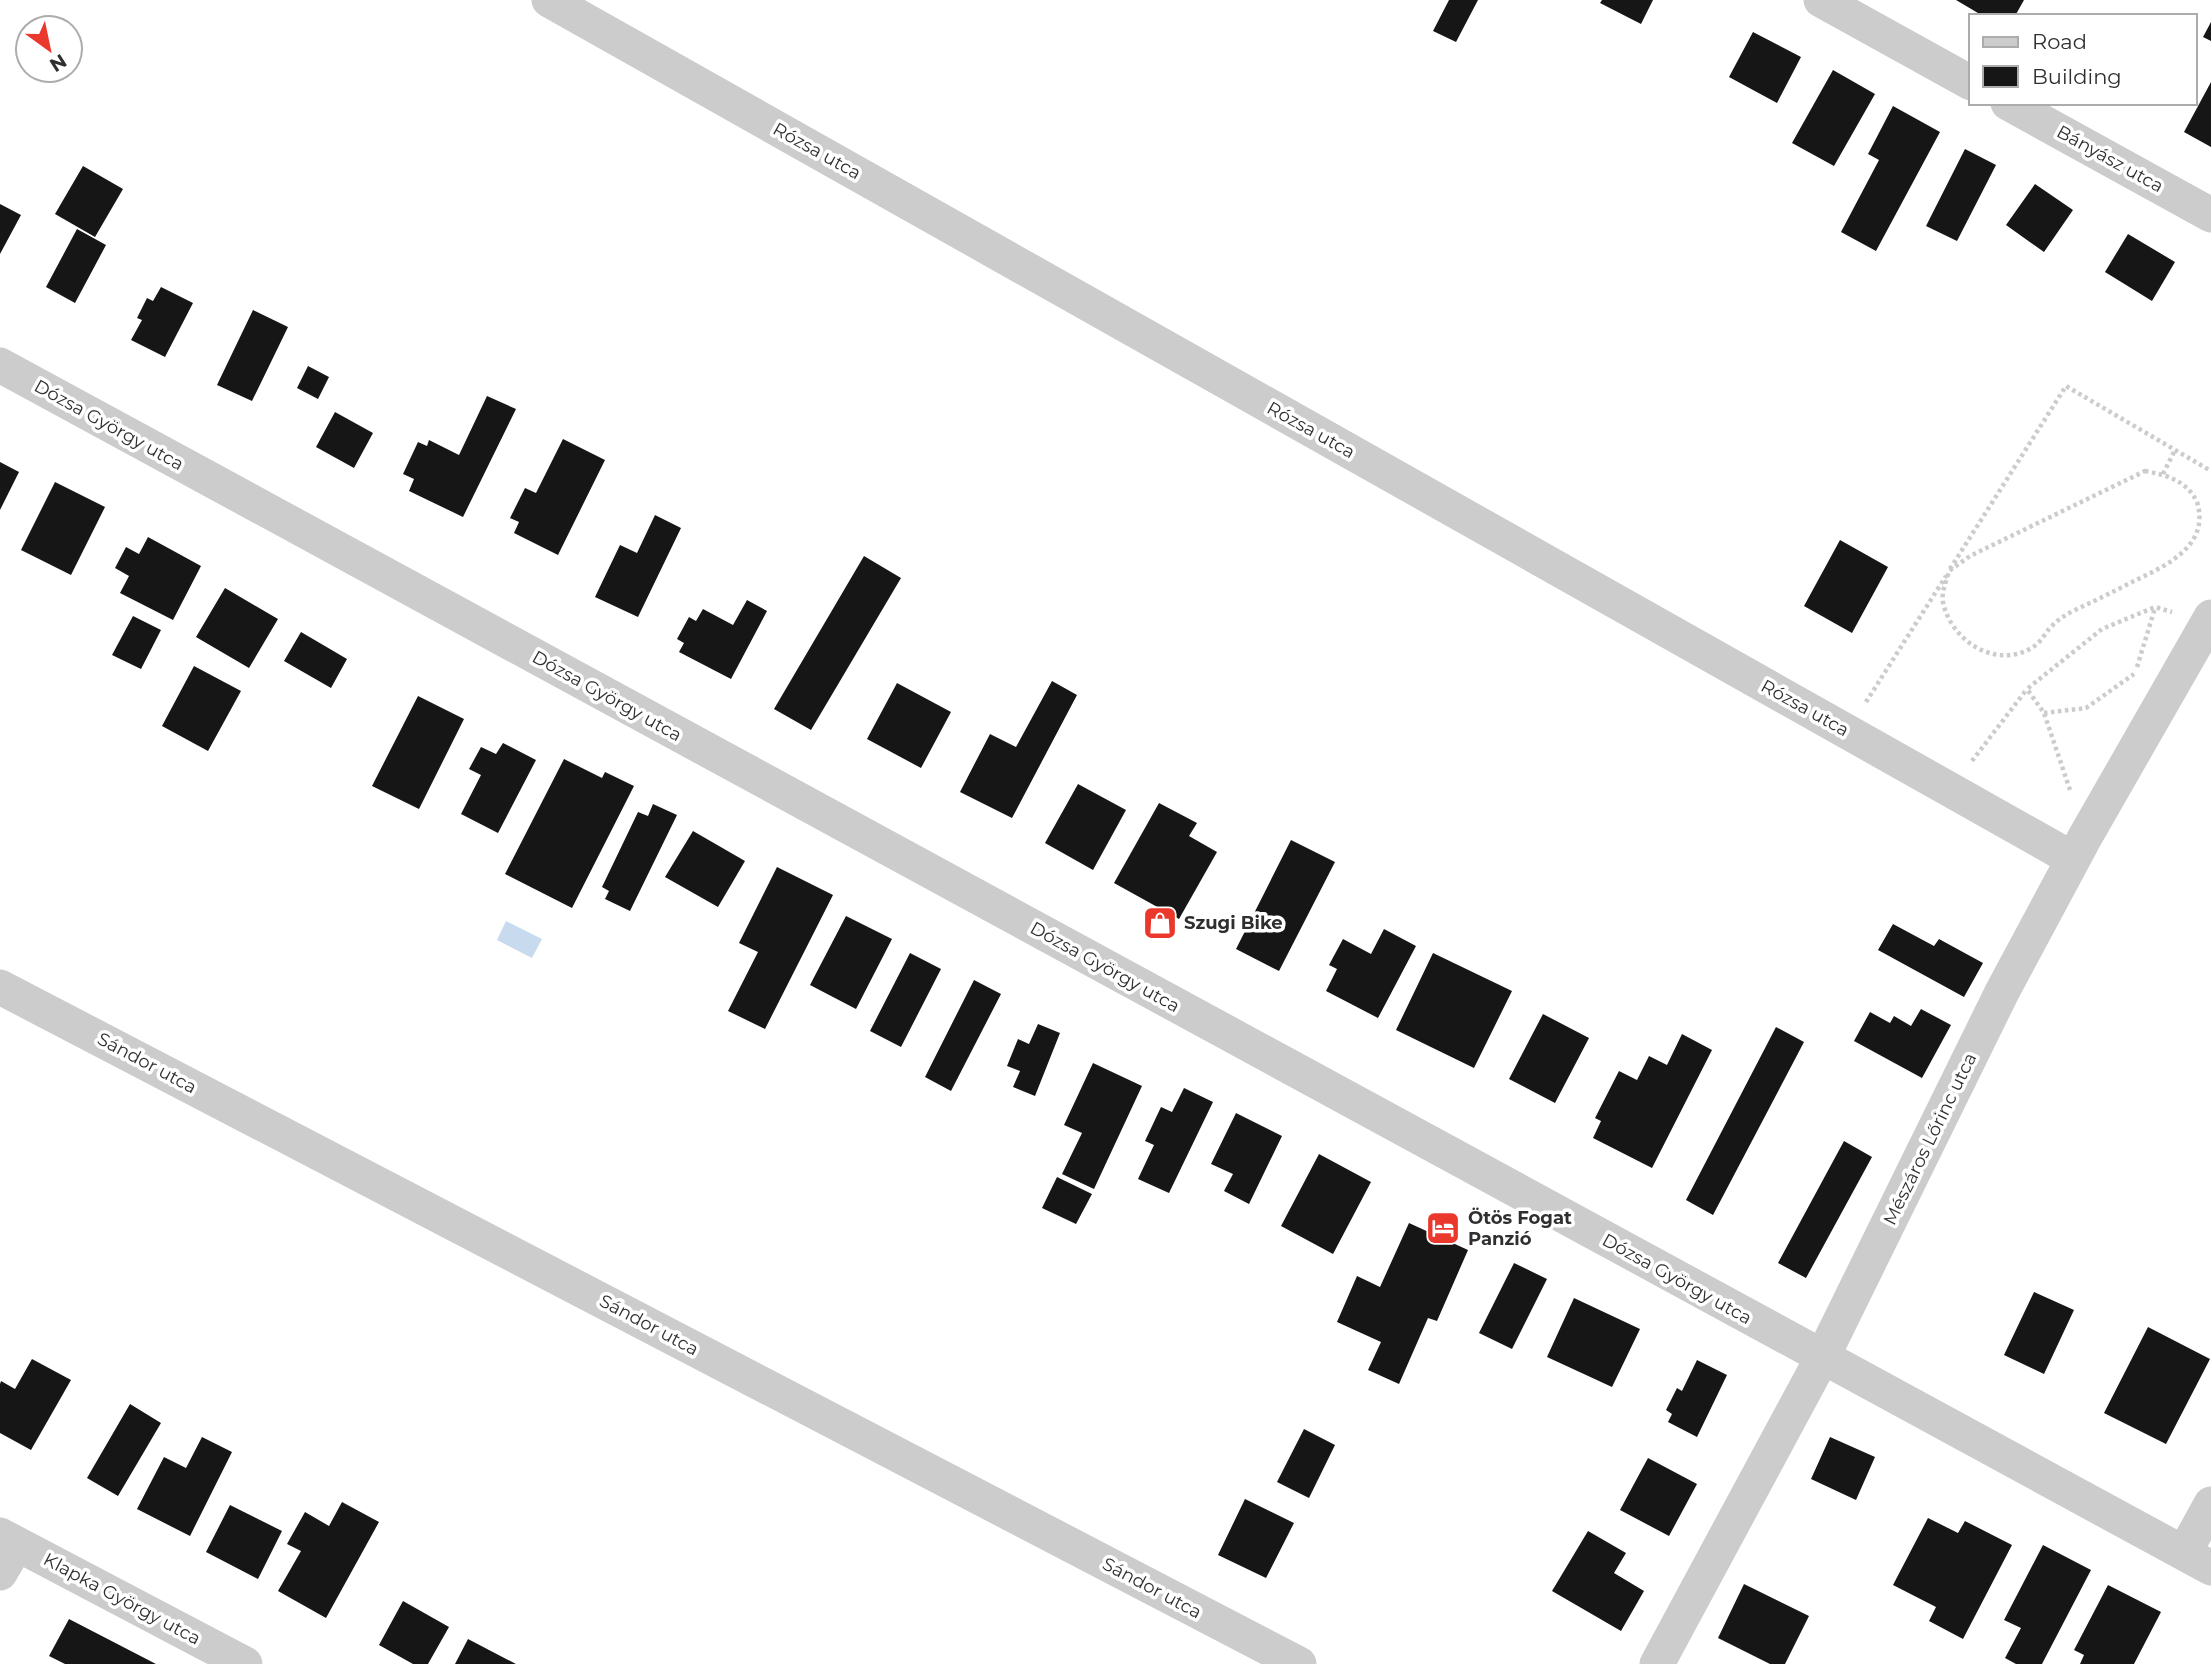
<svg xmlns="http://www.w3.org/2000/svg" width="2211" height="1664" font-family="Montserrat,sans-serif">
<style>
.water{fill:#c8daed}
.building{fill:#161616}
.lines{fill:none;stroke-linecap:round;stroke-linejoin:round}
.path{stroke:#ccc;stroke-width:4.5;stroke-dasharray:3.5 3.5;stroke-linecap:butt}
.minor{stroke:#ccc;stroke-width:35}
.labels{text-anchor:middle;dominant-baseline:central;stroke-width:7;stroke-linejoin:round;paint-order:stroke}
.street-label{font-size:18px;fill:#2f2f2f;stroke:#fff}
.poi-label{font-size:18px;font-weight:bold;fill:#2f2f2f;stroke:#fff;text-anchor:start}
</style>
<rect width="100%" height="100%" fill="#fff"/>
<path class="water" d="M506,921L542,939L532,958L497,940Z"/>
<path class="building" d="M1449,0H1478L1456,42L1433,31Z
M1602,0H1653L1641,24L1600,3Z
M1956,0H2024L2015,16H1983Z
M2211,22V41L2203,37Z
M1753,32L1801,57L1777,103L1729,77Z
M1833,70L1875,94L1834,166L1792,143Z
M2211,82V147L2184,132Z
M1893,106L1940,132L1876,251L1841,232L1879,160L1868,154Z
M1965,149L1996,165L1957,241L1926,226Z
M83,166L123,189L95,237L55,214Z
M2035,184L2073,210L2044,252L2006,225Z
M0,204L21,215L0,254Z
M77,229L106,245L75,303L46,287Z
M2128,234L2175,262L2152,301L2105,272Z
M161,287L193,303L165,357L131,340L142,320L137,318L147,298L153,301Z
M253,310L288,327L252,401L217,385Z
M308,366L329,377L318,399L297,388Z
M487,396L516,409L463,517L409,491L414,479L403,474L418,442L427,446L429,440L459,455Z
M335,412L373,433L354,468L316,447Z
M563,439L605,460L558,555L514,533L519,522L510,518L525,488L536,493Z
M0,462L19,472L0,510Z
M55,482L105,507L71,575L21,550Z
M655,515L681,528L638,617L595,597L620,545L637,553Z
M148,537L201,566L173,620L120,593L129,576L115,568L126,547L139,554Z
M1840,540L1888,567L1852,633L1804,606Z
M864,556L901,578L811,730L774,709Z
M225,588L278,619L249,668L196,637Z
M747,600L767,611L731,679L679,652L684,643L677,639L689,617L696,621L703,609L733,625Z
M133,616L161,630L141,669L112,655Z
M301,632L347,659L331,688L284,661Z
M194,666L241,691L208,751L162,726Z
M1052,681L1077,695L1012,818L960,792L990,734L1016,747Z
M897,683L951,712L921,768L867,739Z
M418,696L464,719L419,809L372,786Z
M503,743L536,760L498,833L461,814L481,775L469,769L481,747L496,754Z
M564,759L602,778L605,772L634,786L572,908L505,874Z
M1078,784L1126,810L1093,870L1045,843Z
M1159,803L1197,823L1189,836L1217,852L1179,919L1114,883Z
M653,804L677,815L630,911L605,899L609,891L602,887L638,812L648,816Z
M693,831L745,861L718,907L665,877Z
M1291,840L1335,862L1279,971L1236,949Z
M777,867L833,895L765,1029L728,1011L758,952L739,943Z
M846,916L892,939L856,1009L810,985Z
M1893,924L1934,946L1939,939L1983,963L1964,997L1878,950Z
M1384,929L1416,946L1378,1018L1326,991L1337,969L1329,965L1343,939L1371,954Z
M910,953L941,969L901,1047L870,1031Z
M1433,953L1512,991L1474,1068L1396,1030Z
M974,980L1001,994L951,1091L925,1077Z
M1921,1009L1951,1025L1922,1078L1854,1041L1870,1012L1890,1023L1894,1016L1911,1026Z
M1543,1014L1589,1038L1555,1103L1509,1079Z
M1038,1024L1060,1033L1035,1096L1013,1087L1020,1071L1007,1066L1018,1039L1029,1044Z
M1776,1027L1804,1042L1713,1215L1686,1200Z
M1682,1034L1712,1050L1652,1168L1593,1138L1601,1121L1595,1118L1619,1071L1637,1080L1649,1056L1667,1065Z
M1093,1063L1142,1086L1094,1189L1062,1174L1082,1133L1064,1125Z
M1184,1088L1213,1102L1169,1193L1138,1179L1154,1145L1145,1141L1161,1107L1172,1112Z
M1236,1113L1282,1136L1249,1204L1224,1191L1233,1174L1211,1164Z
M1844,1141L1872,1157L1806,1278L1778,1263Z
M1319,1154L1371,1182L1333,1254L1281,1226Z
M1057,1177L1092,1194L1076,1224L1042,1208Z
M1409,1223L1468,1250L1437,1321L1428,1318L1399,1384L1368,1370L1381,1342L1337,1322L1357,1276L1380,1287Z
M1514,1263L1547,1279L1512,1349L1479,1333Z
M2034,1292L2074,1310L2044,1374L2004,1355Z
M1574,1298L1640,1329L1612,1387L1547,1357Z
M2148,1327L2210,1359L2166,1444L2104,1413Z
M32,1359L71,1380L31,1450L0,1433V1384L1,1381L15,1389Z
M1697,1360L1727,1375L1697,1437L1668,1422L1672,1414L1666,1410L1677,1388L1682,1391Z
M130,1404L161,1423L118,1496L87,1478Z
M1304,1429L1335,1445L1309,1498L1277,1482Z
M202,1437L232,1452L190,1536L137,1509L164,1457L186,1468Z
M1830,1437L1875,1457L1856,1500L1811,1479Z
M1648,1458L1697,1484L1669,1536L1620,1510Z
M1245,1499L1294,1523L1266,1578L1218,1555Z
M342,1502L379,1522L326,1618L278,1591L301,1551L287,1544L305,1512L329,1526Z
M230,1505L282,1531L258,1579L206,1552Z
M1928,1518L1958,1533L1965,1521L2012,1545L1963,1639L1929,1621L1936,1607L1893,1585Z
M1588,1531L1626,1553L1614,1573L1644,1591L1621,1631L1552,1591Z
M2043,1545L2091,1570L2042,1664H2016L2005,1658L2021,1628L2004,1620Z
M1744,1584L1809,1616L1785,1664H1770L1718,1638Z
M2108,1585L2161,1612L2134,1664H2080L2084,1655L2074,1650Z
M403,1601L449,1627L428,1664H413L379,1645Z
M69,1619L156,1664H65L49,1656Z
M468,1639L516,1664H455Z"/>
<g class="lines">
<path class="path" d="M2145,471C2167,475 2187,481 2197,502C2211,547 2163,567 2132,582C2113,592 2094,601 2075,610C2065,615 2057,620 2049,629C2045,634 2041,641 2036,645C1999,672 1951,642 1943,602C1941,592 1947,580 1949,571L1970,556Z
M2163,474L2175,450
M1950,569L2066,386L2211,471
M2137,667L2155,608
M1866,702L1946,576
M2044,713L2086,708L2134,674
M1972,761L2027,689
M2070,790L2044,713L2027,689L2102,629L2155,607L2172,612"/>
<path class="minor" d="M549,0L2073,859
M1821,0L1971,83
M2008,103L2211,215
M0,365L2211,1568
M0,987L1299,1664
M0,1535L245,1664
M2184,1553L2211,1504
M0,1573L17,1544
M1657,1664L1822,1358L2002,992L2085,837L2211,617"/>
</g>
<defs>
<g id="shop-square" transform="scale(1.75)"><rect x="-9" y="-9" width="18" height="18" rx="4" fill="#ea382d" stroke="#fff"/><path d="M-5-2.5h2.3a2.7 3.5 0 0 1 5.4 0H5L5.5 6h-11ZM-1.5-2.5h3a1.5 2.3 0 0 0-3 0Z" fill="#fff"/></g>
<g id="hotel-square" transform="scale(1.75)"><rect x="-9" y="-9" width="18" height="18" rx="4" fill="#ea382d" stroke="#fff"/><path d="M-6-4.5h1.5V1H6V5H4.5V3h-9V5H-6ZM-4 0a1.8 1.8 0 1 1 3.6 0ZM.5 0V-2.5h3Q6-2.5 6 0Z" fill="#fff"/></g>
</defs>
<g fill-rule="evenodd">
<use href="#shop-square" x="1160" y="923"/>
<use href="#hotel-square" x="1443" y="1228"/>
</g>
<g class="labels">
<g class="street-label">
<text transform="translate(817 151) rotate(29)">Rózsa utca</text>
<text transform="translate(2110 159) rotate(29)">Bányász utca</text>
<text transform="translate(109 425) rotate(29)">Dózsa György utca</text>
<text transform="translate(1311 430) rotate(29)">Rózsa utca</text>
<text transform="translate(607 696) rotate(29)">Dózsa György utca</text>
<text transform="translate(1805 708) rotate(29)">Rózsa utca</text>
<text transform="translate(1105 967) rotate(29)">Dózsa György utca</text>
<text transform="translate(147 1063) rotate(28)">Sándor utca</text>
<text transform="translate(1930 1139) rotate(-64)">Mészáros Lőrinc utca</text>
<text transform="translate(1677 1279) rotate(29)">Dózsa György utca</text>
<text transform="translate(649 1325) rotate(28)">Sándor utca</text>
<text transform="translate(1152 1588) rotate(28)">Sándor utca</text>
<text transform="translate(122 1599) rotate(28)">Klapka György utca</text>
</g>
<g class="poi-label">
<text x="1184" y="923">Szugi Bike</text>
<text x="1468" y="1218">Ötös Fogat<tspan x="1468" dy="21">Panzió</tspan></text>
</g>
</g>
<rect x="1969" y="14" width="228" height="91" fill="#ffffff" stroke="#acacac" stroke-width="2"/>
<rect x="1983" y="37" width="35" height="10" fill="#cccccc" stroke="#acacac" stroke-width="2"/>
<text x="2032" y="49" font-size="21" fill="#2f2f2f">Road</text>
<rect x="1983" y="66" width="35" height="21" fill="#161616" stroke="#acacac" stroke-width="2"/>
<text x="2032" y="84" font-size="21" fill="#2f2f2f">Building</text>
<g transform="translate(49 49) rotate(147)"><circle r="33" fill="#ffffff" stroke="#acacac" stroke-width="2"/>
<path d="M0-5L12 26L0 18L-12 26Z" fill="#ea382d"/>
<text y="-10" font-size="19" font-weight="bold" text-anchor="middle" fill="#2f2f2f">N</text>
</g>
</svg>
